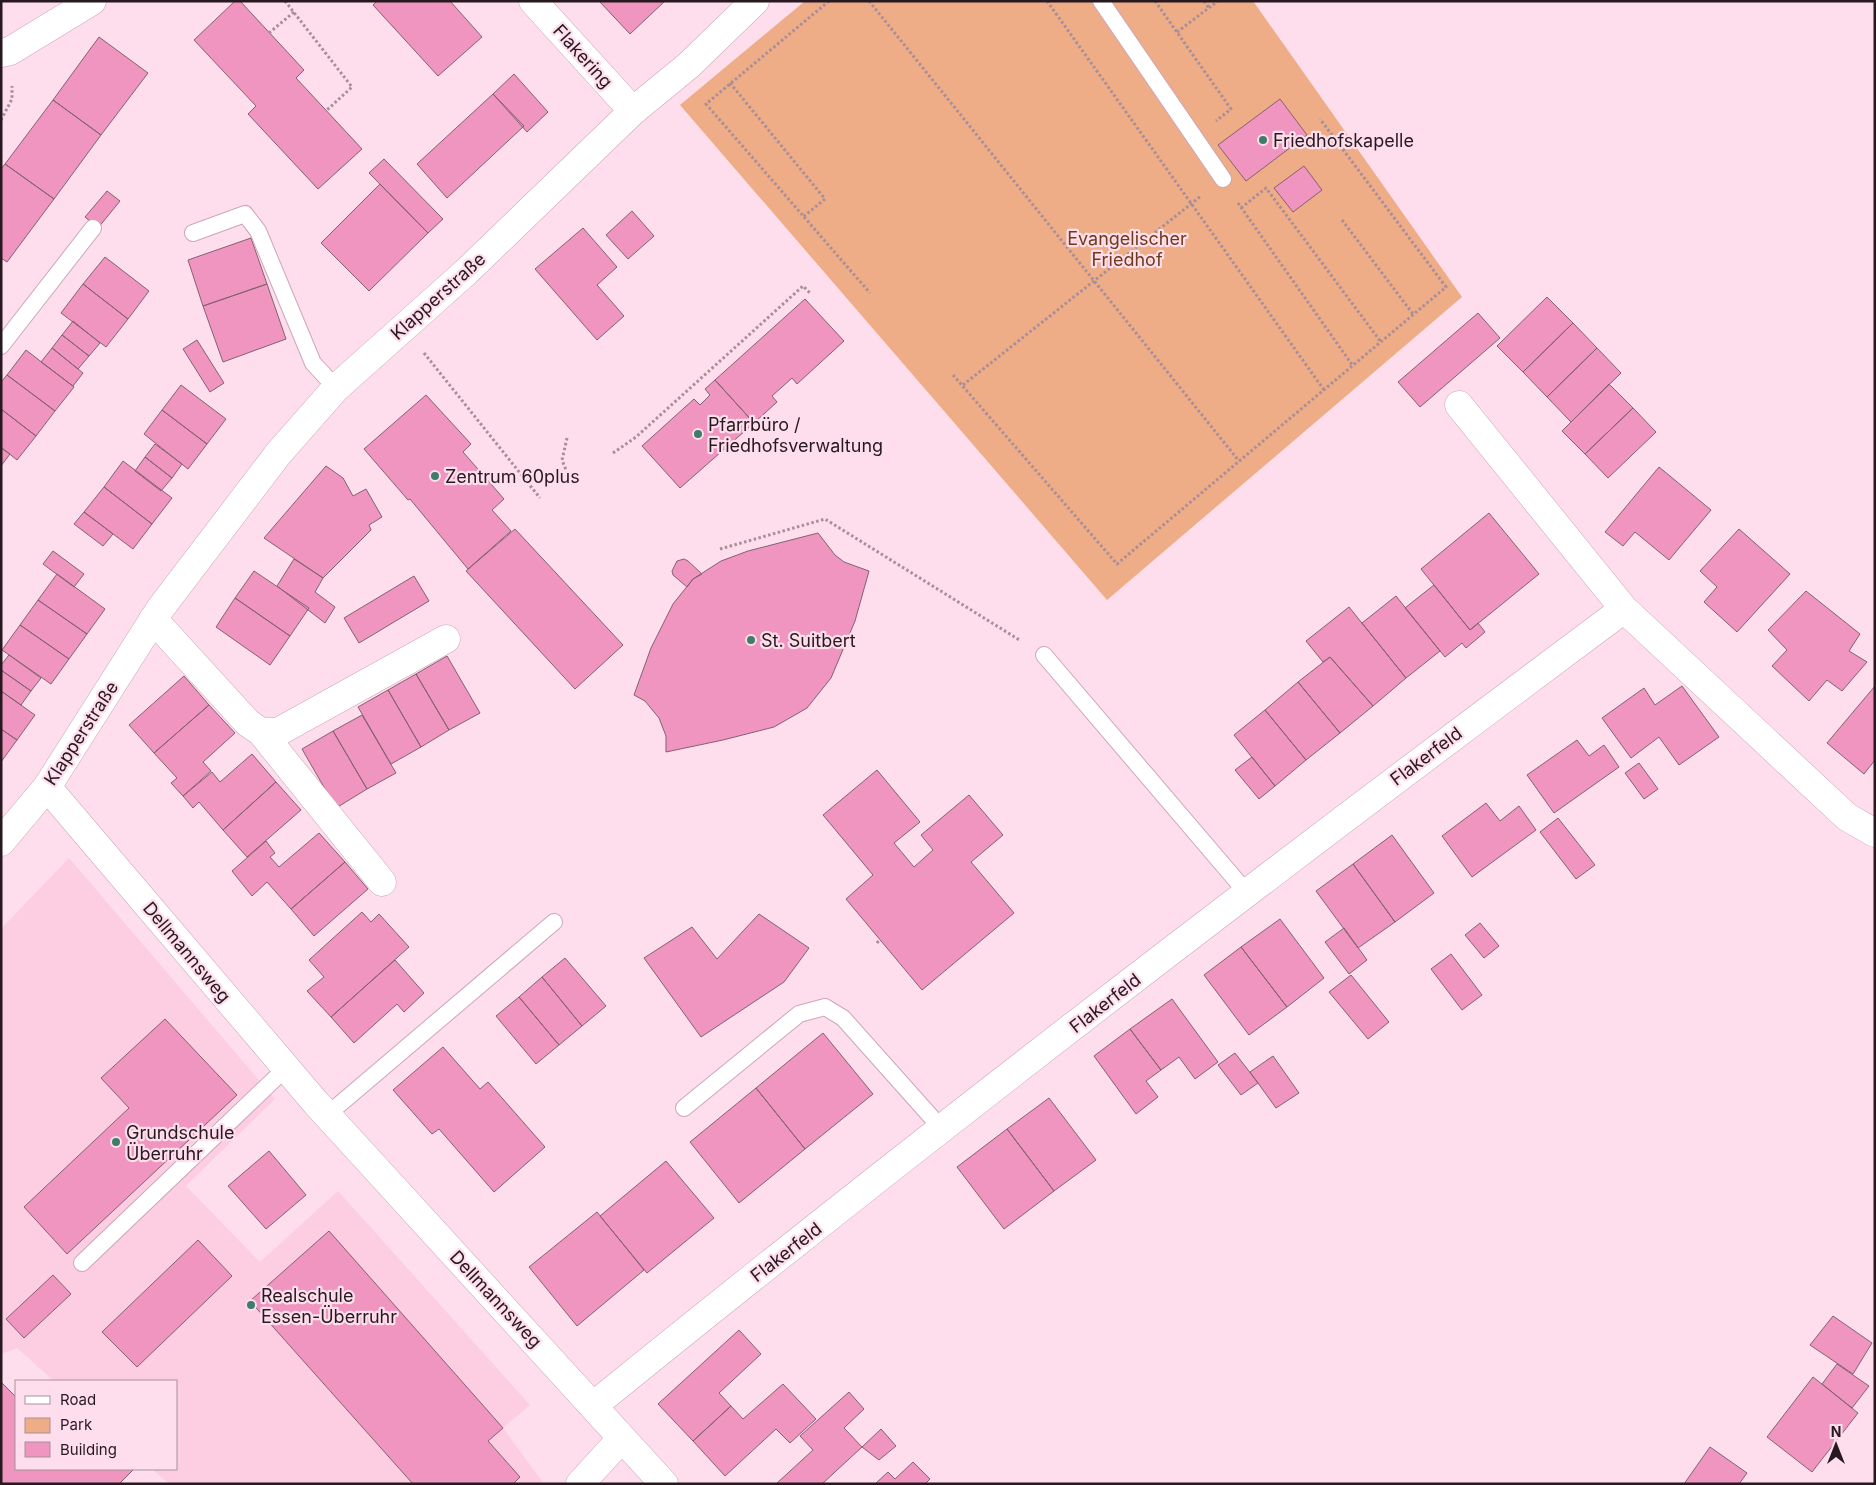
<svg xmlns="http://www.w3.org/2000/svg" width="1876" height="1485" font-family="Inter,sans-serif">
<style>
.built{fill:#fdcde2}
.green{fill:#eeac87}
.building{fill:#ef95bf;stroke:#846171}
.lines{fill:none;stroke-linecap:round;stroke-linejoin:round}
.lane-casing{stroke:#cda6b7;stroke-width:18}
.street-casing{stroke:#cda6b7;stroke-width:29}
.secondary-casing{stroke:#cda6b7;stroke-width:29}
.path{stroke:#a78e99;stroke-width:3;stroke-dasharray:2.5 2.5;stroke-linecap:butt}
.lane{stroke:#fff;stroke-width:16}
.street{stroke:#fff;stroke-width:28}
.secondary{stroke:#fff;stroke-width:28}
.poi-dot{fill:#3f7c69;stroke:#fedeec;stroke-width:2}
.labels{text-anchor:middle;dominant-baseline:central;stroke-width:4.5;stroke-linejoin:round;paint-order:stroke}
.street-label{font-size:18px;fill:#27191f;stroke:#fedeec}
.poi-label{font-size:18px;fill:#27191f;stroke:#fedeec;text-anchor:start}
.park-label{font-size:18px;fill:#703a18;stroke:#fedeec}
</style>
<rect width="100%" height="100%" fill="#fedeec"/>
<path class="built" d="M69,858L275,1099L186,1186L260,1262L338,1191L530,1405L503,1428L544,1484H169L152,1469H176V1381H54L17,1348L1,1354V929Z"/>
<path class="green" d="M805,1H1253L1462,297L1107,600L680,105Z"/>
<path class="building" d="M235,1H240L304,70L296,78L362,149L318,189L248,114L256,106L194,40Z
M377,1H450L482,37L438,76L373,5Z
M599,1H665L630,34Z
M99,37L148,73L101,135L53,100Z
M514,74L548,112L527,132L493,94Z
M493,94L524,126L447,198L417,164Z
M1280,99L1307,135L1246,181L1218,145Z
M53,100L101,135L54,199L5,164Z
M384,159L443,219L428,233L369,173Z
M5,164L54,199L7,262L1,258V169Z
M1304,166L1322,190L1293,212L1274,188Z
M380,184L428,233L369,291L321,243Z
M107,191L120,201L98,228L85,217Z
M632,211L654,236L628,259L606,235Z
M583,228L617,267L597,285L624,316L597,340L535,269Z
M251,238L267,284L203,306L188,260Z
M105,257L149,291L128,319L83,284Z
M83,284L128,319L106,347L61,313Z
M267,284L286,339L223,362L203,306Z
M1547,297L1573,323L1523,372L1497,346Z
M805,299L844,341L797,384L792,378L772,396L777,402L754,423L715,380Z
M1478,313L1500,338L1420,407L1398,382Z
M73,321L100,343L89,356L62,335Z
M1573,323L1597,348L1547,397L1523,372Z
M62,335L89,356L78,369L52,348Z
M197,340L224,383L210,392L183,349Z
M52,348L83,373L73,386L41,362Z
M1597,348L1621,373L1571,422L1547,397Z
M26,350L74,387L55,411L7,375Z
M7,375L55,411L36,436L1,409V382Z
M715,380L754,423L680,488L642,446L694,399L700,405L710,395L705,389Z
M1609,384L1633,408L1585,454L1562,431Z
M181,385L226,419L207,444L162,410Z
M426,395L471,444L463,452L504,499L492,510L511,531L468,569L410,499L408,500L364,449Z
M1633,408L1656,432L1608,478L1585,454Z
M1,409L36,436L17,460L1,447Z
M162,410L207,444L188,469L144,434Z
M155,444L182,464L172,478L145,457Z
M1,448L10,454L1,466Z
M145,457L172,478L161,491L135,471Z
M123,461L172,498L152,524L104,487Z
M326,466L343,478L353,496L366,489L382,517L369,525L371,530L323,578L264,538Z
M1659,467L1711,510L1669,560L1635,532L1623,546L1605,532Z
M104,487L152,524L133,549L84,512Z
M84,512L113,534L103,546L74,524Z
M1489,513L1539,574L1470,630L1421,569Z
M515,529L623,645L575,689L466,571Z
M1739,529L1790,574L1737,632L1704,602L1717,587L1700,571Z
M818,533L835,555L844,562L869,571L855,621L831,678L807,708L774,727L723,740L666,752V736L659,718L645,701L634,695L651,648L673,604L693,579L721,561L748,551Z
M53,551L84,574L74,587L43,564Z
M294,559L323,578L315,592L335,607L325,623L277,586Z
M684,559L688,561L702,574L693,579L687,587L673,575L672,571L677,561Z
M254,571L309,608L290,636L235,598Z
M57,574L105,609L87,634L38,600Z
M414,576L429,601L359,643L344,618Z
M1434,585L1470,630L1478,623L1485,632L1466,648L1462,643L1445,657L1405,608Z
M1806,591L1860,634L1849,651L1867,662L1842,691L1827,680L1809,701L1772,666L1787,650L1768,630Z
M1396,596L1440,651L1406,678L1362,623Z
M235,598L290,636L270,665L216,627Z
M38,600L87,634L69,659L20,625Z
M1349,607L1406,678L1373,706L1330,657L1323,662L1306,641Z
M20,625L69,659L51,684L2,650Z
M9,655L41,678L31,691L1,670V665Z
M447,656L480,713L449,730L416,674Z
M1330,657L1373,706L1340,733L1298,682Z
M1,670L31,691L21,705L1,691Z
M416,674L449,730L421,747L388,690Z
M184,676L209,705L154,753L129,725Z
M1298,682L1340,733L1306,760L1265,710Z
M1682,686L1719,737L1679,765L1659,737L1631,758L1602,718L1644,688L1655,705Z
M1875,686V760L1864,774L1827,743Z
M388,690L421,747L391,764L358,707Z
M1,691L35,715L17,740L1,729Z
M209,705L235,733L203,762L211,771L183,796L171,783L177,778L154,753Z
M1265,710L1306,760L1275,786L1234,735Z
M362,715L396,773L367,789L333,731Z
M1,729L17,740L1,762Z
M333,731L367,789L336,808L302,749Z
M1577,740L1589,756L1604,745L1619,767L1554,813L1527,775Z
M252,754L276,782L223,830L199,802L193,808L183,796L212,772L220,782Z
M1252,757L1275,786L1259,799L1235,770Z
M1639,763L1658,789L1644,799L1625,773Z
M877,770L920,822L894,843L914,867L933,850L921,835L969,795L1003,835L971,862L1014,913L922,990L846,899L873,875L823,815Z
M276,782L301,810L247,857L223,830Z
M1486,803L1500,821L1519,806L1536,830L1472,877L1442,836Z
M1558,818L1595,865L1576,879L1540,832Z
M319,833L345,862L291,909L267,882L252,896L232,871L266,841L275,853L270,857L279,867Z
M1392,835L1434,893L1395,922L1353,864Z
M345,862L368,889L314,936L291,909Z
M1353,864L1395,922L1358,948L1316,891Z
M362,912L371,922L379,914L409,947L331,1017L307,991L324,977L309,960Z
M759,914L809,948L784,982L701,1037L644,958L692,927L717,959Z
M1280,919L1324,978L1287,1007L1241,947Z
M1480,923L1499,946L1484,958L1465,935Z
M1344,928L1367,960L1349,974L1325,942Z
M1241,947L1287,1007L1249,1035L1204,975Z
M1451,954L1482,995L1462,1010L1431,969Z
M565,958L606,1006L582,1026L542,977Z
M395,960L424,993L404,1012L397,1004L354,1043L331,1017Z
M1351,975L1389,1022L1368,1039L1329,992Z
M542,977L582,1026L559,1045L519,997Z
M519,997L559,1045L536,1064L496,1016Z
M1172,999L1218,1062L1195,1079L1179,1057L1161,1070L1130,1029Z
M165,1019L237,1095L67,1254L24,1207L129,1108L101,1078Z
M1130,1029L1161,1070L1146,1081L1158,1097L1136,1114L1094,1056Z
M823,1033L873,1094L805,1149L756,1088Z
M443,1047L480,1089L488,1082L545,1147L494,1192L439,1129L432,1134L393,1090Z
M1235,1053L1258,1083L1241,1095L1218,1065Z
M1273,1056L1299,1093L1276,1108L1250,1072Z
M756,1088L805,1149L739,1203L690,1142Z
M1049,1098L1096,1160L1054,1191L1007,1129Z
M1007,1129L1054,1191L1004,1229L957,1167Z
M269,1151L306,1195L266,1229L228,1186Z
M666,1161L714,1218L647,1273L600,1216Z
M597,1212L644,1270L577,1326L529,1267Z
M329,1231L503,1428L488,1441L520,1477L513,1484H413L250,1301Z
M198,1240L232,1276L137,1367L102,1332Z
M53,1275L71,1294L24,1338L6,1319Z
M1833,1316L1872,1343L1853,1374L1810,1345Z
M739,1330L761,1354L719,1393L731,1406L693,1441L658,1404Z
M1837,1364L1869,1386L1852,1408L1822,1384Z
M1813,1377L1858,1413L1812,1472L1767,1437Z
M1,1382L16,1397V1469H134L119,1484H1Z
M783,1384L816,1419L790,1443L776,1429L725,1476L693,1441L731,1406L743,1419Z
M849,1392L864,1409L844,1428L862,1447L822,1484H776L813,1450L800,1436Z
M881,1429L896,1446L879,1460L862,1447Z
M1710,1447L1747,1473L1739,1484H1684Z
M913,1462L930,1479L925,1484H875L888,1472L895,1479Z"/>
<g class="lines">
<g class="lane-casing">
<path id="lane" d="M1101,1L1223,179
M193,233L245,214L258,231L313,363L336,388
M1,346L93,228
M1044,655L1247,893
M684,1108L799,1014L825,1007L843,1018L942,1129
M327,1115L554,922
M82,1263L286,1068"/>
</g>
<g class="street-casing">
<path id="street" d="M533,1L633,111
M1,53L10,51L92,1
M1459,405L1624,609
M153,619L248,723L261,732H278L446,639
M261,732L382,882
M47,787L316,1103L664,1484
M593,1406C930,1132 1276,868 1624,609L1847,817L1875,833
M580,1484L622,1438"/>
</g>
<g class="secondary-casing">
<path id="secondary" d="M1,842L47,787L160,609L278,454L336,388L466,272L633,111L689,65L755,1"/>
</g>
<path class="path" d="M285,1L352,87L327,110
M829,1L706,104L870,293
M869,1L1239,461
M1047,1L1324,390
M1155,1L1231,109L1216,121
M1204,1L1209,8
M1177,32L1218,1
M269,33L294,12
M730,83L825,199L803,217
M1,120L12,99V86
M1238,203L1353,366
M1241,208L1266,188L1381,342
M1342,220L1413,314
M424,353L540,498
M953,375L1117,564L1446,287L1320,119
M963,385L1201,196
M567,438L562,460L570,480
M613,453L636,437L803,286L811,294
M720,549L825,519L1021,641
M877,943L880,939"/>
<use href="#lane" class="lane"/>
<use href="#street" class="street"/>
<use href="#secondary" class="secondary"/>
</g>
<g class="poi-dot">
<circle cx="1263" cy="140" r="5"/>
<circle cx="698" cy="434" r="5"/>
<circle cx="435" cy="476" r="5"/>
<circle cx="751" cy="640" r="5"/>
<circle cx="116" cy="1142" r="5"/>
<circle cx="251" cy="1305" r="5"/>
</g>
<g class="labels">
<g class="street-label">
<text transform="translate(583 56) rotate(48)">Flakering</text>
<text transform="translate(438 296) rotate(-42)">Klapperstraße</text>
<text transform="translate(81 733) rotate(-57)">Klapperstraße</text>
<text transform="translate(1426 756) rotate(-37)">Flakerfeld</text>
<text transform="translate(187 952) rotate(50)">Dellmannsweg</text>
<text transform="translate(1105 1003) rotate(-38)">Flakerfeld</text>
<text transform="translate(786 1252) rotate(-38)">Flakerfeld</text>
<text transform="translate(496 1299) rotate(47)">Dellmannsweg</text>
</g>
<g class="poi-label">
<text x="1273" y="140">Friedhofskapelle</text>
<text x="708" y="424">Pfarrbüro /<tspan x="708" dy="21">Friedhofsverwaltung</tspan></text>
<text x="445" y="476">Zentrum 60plus</text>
<text x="761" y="640">St. Suitbert</text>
<text x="126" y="1132">Grundschule<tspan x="126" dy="21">Überruhr</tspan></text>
<text x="261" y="1295">Realschule<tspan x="261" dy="21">Essen-Überruhr</tspan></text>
</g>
<g class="park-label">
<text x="1127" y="238">Evangelischer<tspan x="1127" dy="21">Friedhof</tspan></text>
</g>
</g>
<rect width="1876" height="1485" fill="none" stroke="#27191f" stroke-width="5"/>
<rect x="15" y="1380" width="162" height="90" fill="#fedeec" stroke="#a88f9a"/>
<rect x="25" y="1396" width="25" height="8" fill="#ffffff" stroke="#a88f9a"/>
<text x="60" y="1405" font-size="15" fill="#27191f">Road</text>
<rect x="25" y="1418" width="25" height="15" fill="#eeac87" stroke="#a88f9a"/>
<text x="60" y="1430" font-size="15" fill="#27191f">Park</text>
<rect x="25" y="1442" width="25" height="15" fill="#ef95bf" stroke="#a88f9a"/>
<text x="60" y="1455" font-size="15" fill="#27191f">Building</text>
<g transform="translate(1836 1445)" stroke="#fedeec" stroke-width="4" paint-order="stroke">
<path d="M0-4L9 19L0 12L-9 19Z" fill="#27191f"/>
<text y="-8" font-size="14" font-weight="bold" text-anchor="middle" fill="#27191f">N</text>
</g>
</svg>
